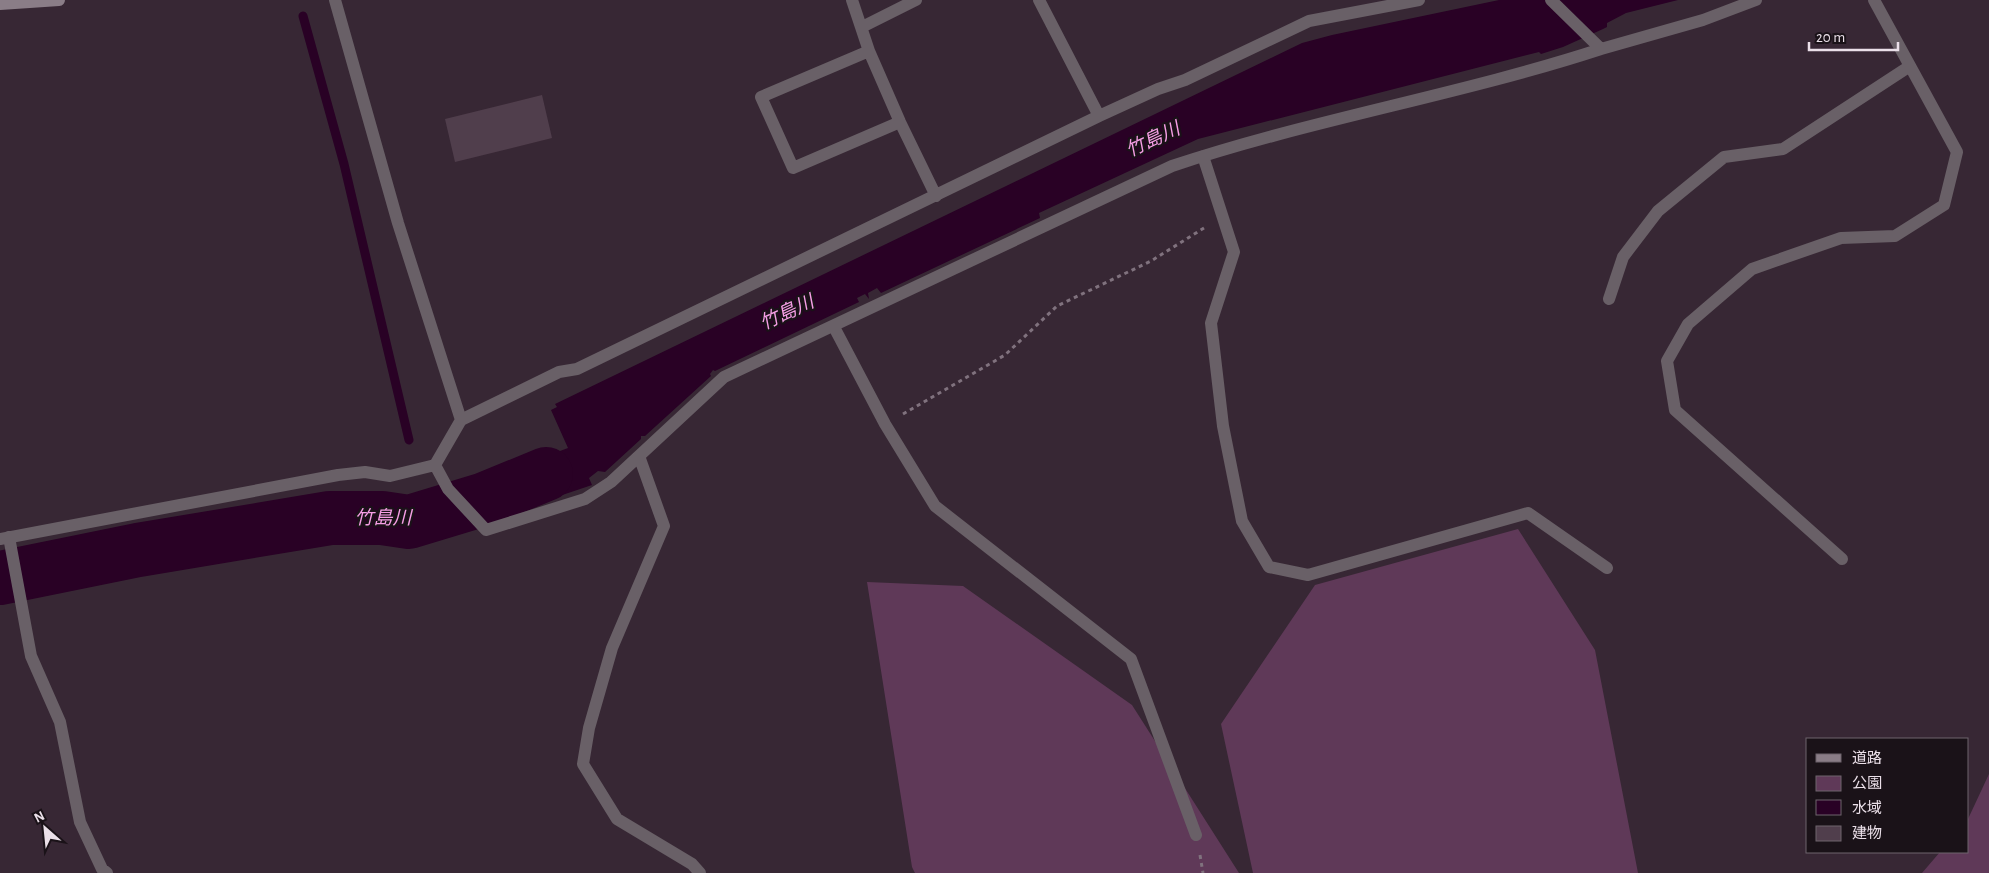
<svg xmlns="http://www.w3.org/2000/svg" width="1989" height="873" font-family="'Alegreya Sans','Noto Sans JP',sans-serif">
<style>
.green{fill:#5f3958}
.water{fill:#290125}
.lines{fill:none;stroke-linecap:round;stroke-linejoin:round}
.stream{stroke:#290125;stroke-width:9}
.river{stroke:#290125;stroke-width:54}
.building{fill:#503e4c}
.path{stroke:#80727e;stroke-width:3;stroke-dasharray:4 4;stroke-linecap:butt}
.street{stroke:#696067;stroke-width:12}
.secondary{stroke:#8a7d87;stroke-width:12}
.labels{text-anchor:middle;dominant-baseline:central;stroke-width:4.5;stroke-linejoin:round;paint-order:stroke}
.water-label{font-size:19px;font-style:italic;fill:#f59ee5;stroke:#1a1218}
</style>
<rect width="100%" height="100%" fill="#372734"/>
<path class="green" d="M1518,529L1595,650L1638,873H1253L1221,724L1315,585Z
M867,582L963,586L1132,705L1239,873H915L912,867Z
M1989,774V873H1922L1940,852H1968V819Z"/>
<path class="water" d="M1499,0H1678L1626,13L1607,23V27L1603,29L1563,47L1541,54L1539,52L1198,139L1039,213L1040,218L881,293L877,288L868,293L869,299L865,294L857,298L859,302L715,371L713,370L710,374L711,376L645,436H641V439L605,472L598,471L589,478L592,485L494,518L464,487L568,448L551,410L557,407L555,404L1302,43L1332,35Z"/>
<g class="lines">
<path class="stream" d="M303,16L344,164L409,440
M425,496L430,515"/>
<path class="river" d="M0,578L138,550L330,518H382L409,522L485,499L546,474"/>
</g>
<path class="building" d="M542,95L552,138L455,162L445,119Z"/>
<g class="lines">
<path class="path" d="M903,414L1005,355L1057,306L1151,261L1204,228
M1200,855L1203,873"/>
<path class="street" d="M335,0L398,223L461,420
M852,0L869,51L900,122L936,196
M1039,0L1099,116
M862,27L916,0
M1601,49L1703,20L1756,0
M869,51L761,97L793,168L900,122
M1203,156L1234,252L1211,323L1223,426L1242,521L1269,567L1308,575L1528,513L1607,568
M1609,299L1623,257L1658,211L1724,157L1783,149L1910,66
M834,327L885,424L935,506L1131,659L1196,835
M639,456L664,526L612,648L589,728L583,764L617,819L692,864L700,873
M435,465L448,489L486,530L585,499L611,482L724,377L1172,166C1313,119 1460,95 1601,49L1551,0
M9,537L31,656L60,722L80,822L102,869L107,873
M0,539L338,475L365,472L390,476L435,465L461,420L559,372L577,369L1099,116L1158,89L1185,80L1309,21L1419,0
M1842,559L1675,410L1667,361L1688,324L1752,269L1841,238L1895,236L1944,205L1957,152L1874,0"/>
<path class="secondary" d="M0,4L59,0"/>
</g>
<g class="labels">
<g class="water-label">
<text transform="translate(1153 140) rotate(-25)">竹島川</text>
<text transform="translate(787 313) rotate(-25)">竹島川</text>
<text x="383" y="518">竹島川</text>
</g>
</g>
<rect x="1806" y="738" width="162" height="115" fill="#1a1218" stroke="#6e646c"/>
<rect x="1816" y="754" width="25" height="8" fill="#8a7d87" stroke="#6e646c"/>
<text x="1852" y="763" font-size="15" fill="#ebe0e9">道路</text>
<rect x="1816" y="776" width="25" height="15" fill="#5f3958" stroke="#6e646c"/>
<text x="1852" y="788" font-size="15" fill="#ebe0e9">公園</text>
<rect x="1816" y="800" width="25" height="15" fill="#290125" stroke="#6e646c"/>
<text x="1852" y="813" font-size="15" fill="#ebe0e9">水域</text>
<rect x="1816" y="826" width="25" height="15" fill="#503e4c" stroke="#6e646c"/>
<text x="1852" y="838" font-size="15" fill="#ebe0e9">建物</text>
<g transform="translate(45 828) rotate(333)" stroke="#1a1218" stroke-width="4" paint-order="stroke">
<path d="M0-4L9 19L0 12L-9 19Z" fill="#ebe0e9"/>
<text y="-8" font-size="14" font-weight="bold" text-anchor="middle" fill="#ebe0e9">N</text>
</g>
<path d="M1809 42v8h89v-8" fill="none" stroke="#ebe0e9" stroke-width="2.5"/>
<text x="1816" y="42" font-size="15" fill="#ebe0e9" stroke="#1a1218" stroke-width="4" paint-order="stroke">20 m</text>
</svg>
